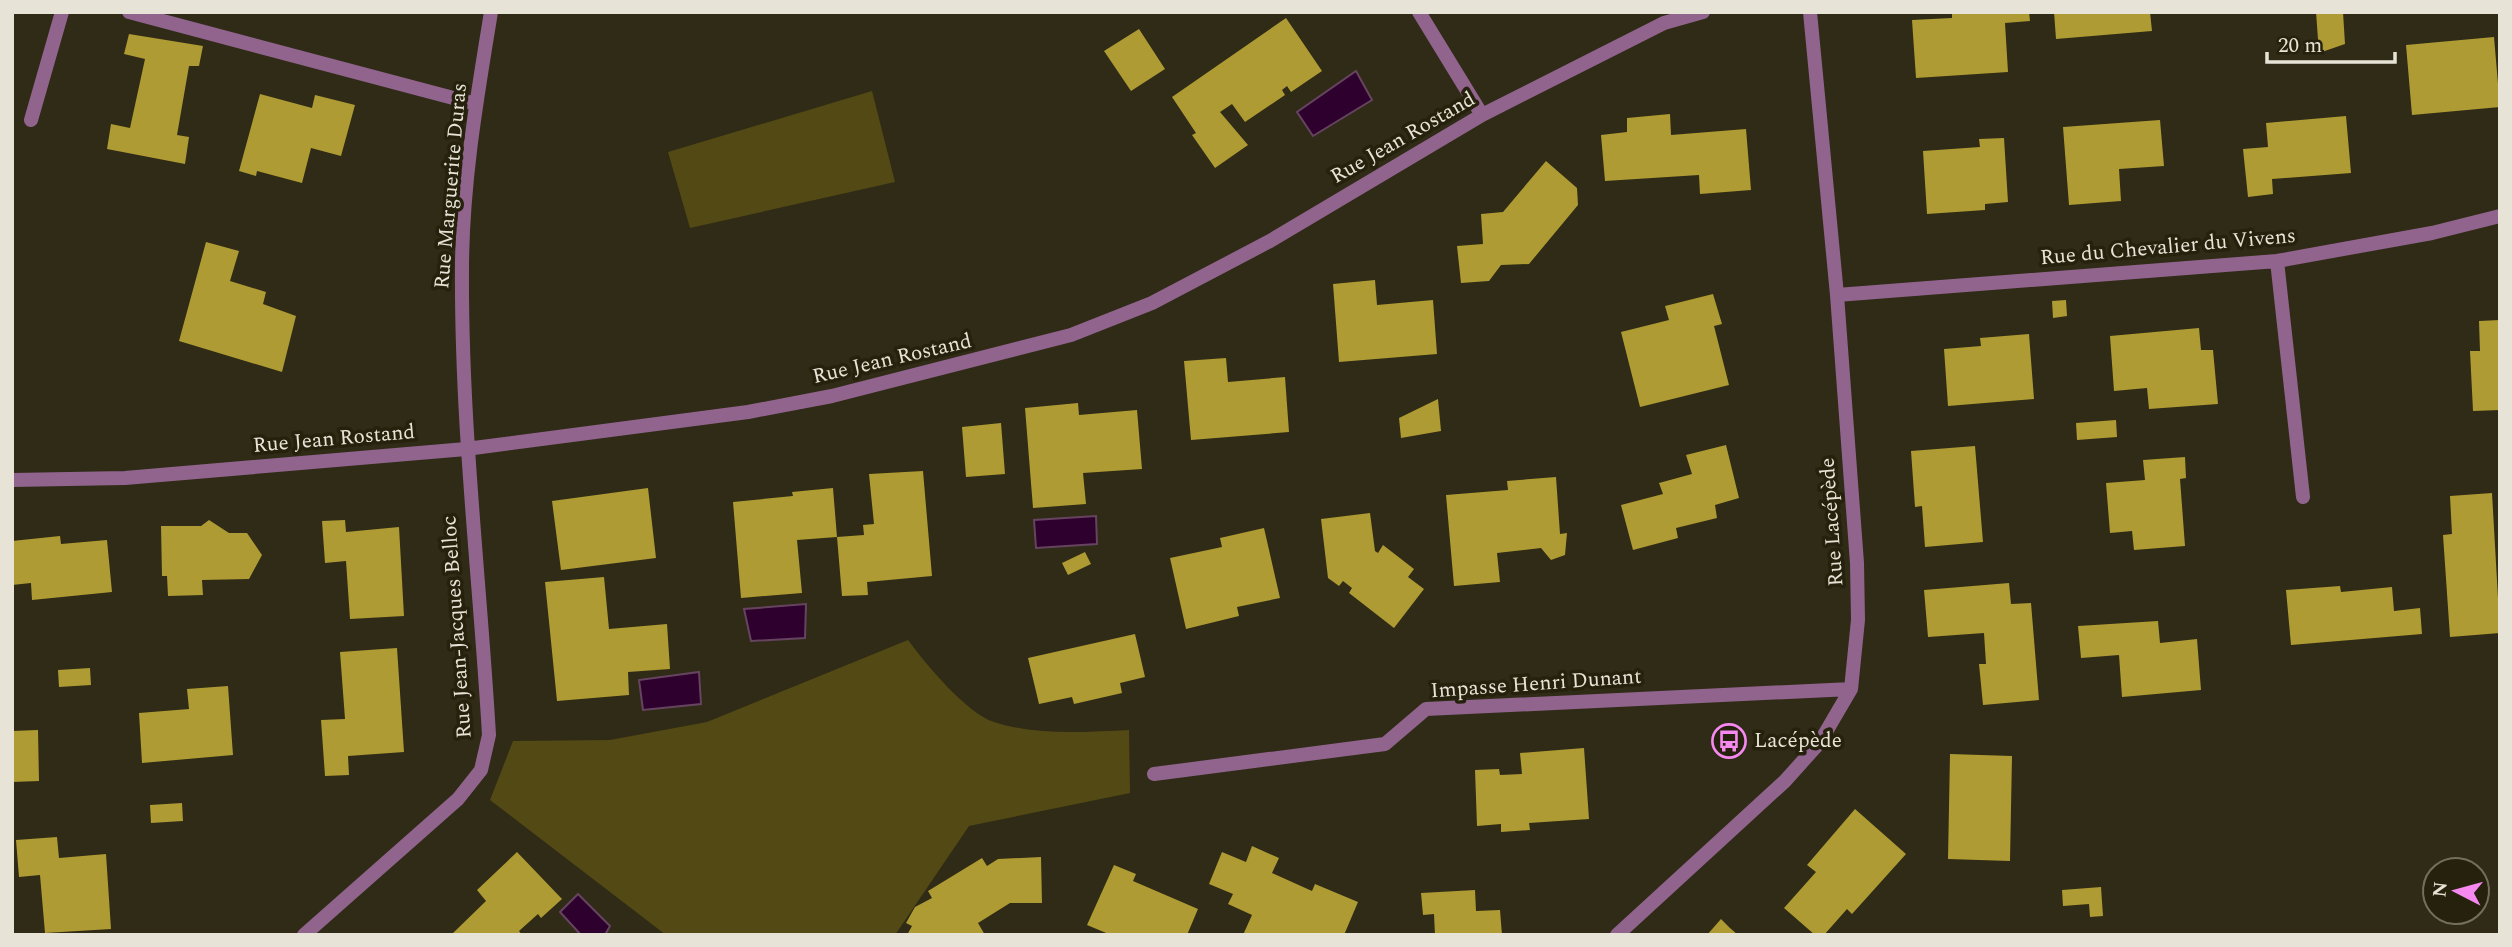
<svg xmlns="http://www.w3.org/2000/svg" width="2512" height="947" font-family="Spectral,serif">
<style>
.green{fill:#534914}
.water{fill:#2e002d;stroke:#664460;stroke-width:2}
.building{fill:#af9b33}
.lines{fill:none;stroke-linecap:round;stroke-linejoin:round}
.street{stroke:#91648e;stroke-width:14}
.labels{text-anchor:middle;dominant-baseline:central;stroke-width:7;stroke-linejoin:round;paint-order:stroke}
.street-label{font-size:21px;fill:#e7e4d7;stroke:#26210c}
.poi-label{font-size:21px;fill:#e7e4d7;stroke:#26210c;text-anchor:start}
</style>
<rect width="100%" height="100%" fill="#2f2b16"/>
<path class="green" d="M872,91L895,182L690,228L668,152Z
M908,640C925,663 967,714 994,722C1037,736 1085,732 1129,730L1130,793L969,826L895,935H666L490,800L513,741L610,740L707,722Z"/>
<path class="water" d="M1356,71L1372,100L1313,136L1297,112Z
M1096,516L1097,544L1036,548L1034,520Z
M806,604L805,638L751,641L744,609Z
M699,672L701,704L643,710L639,680Z
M578,894L610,926L605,935H581L560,912Z"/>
<path class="building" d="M1952,12H2029L2030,21L2005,23L2008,72L1916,78L1912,20L1952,18Z
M2054,12H2150L2152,31L2056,39Z
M2316,12H2343L2345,44L2319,53Z
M1286,18L1322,71L1291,92L1287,86L1282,90L1285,95L1245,122L1232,104L1220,112L1248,145L1215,168L1192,135L1196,133L1172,97Z
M1139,29L1165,69L1131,91L1104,51Z
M129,34L203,46L199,66H189L177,135L189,137L185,164L107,149L111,124L130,128L145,59L124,54Z
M2494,37L2500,107L2412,115L2406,45Z
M260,94L312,108L315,95L355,105L341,156L311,148L302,183L257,171L256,176L239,171Z
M1670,114L1671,135L1746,129L1751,190L1700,194L1699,175L1605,181L1601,135L1627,132V118Z
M2346,116L2351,173L2272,179L2273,194L2248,197L2243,149L2268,147L2266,123Z
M2160,120L2164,166L2119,169L2121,201L2069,205L2063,127Z
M2004,138L2008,202L1985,204V210L1927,214L1923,151L1980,147L1979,139Z
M1546,161L1577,188L1578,205L1529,264L1501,265L1489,281L1461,283L1457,246L1483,244L1481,214L1503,212Z
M206,242L239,251L230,281L266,292L263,304L296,316L282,372L179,341Z
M1375,280L1377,305L1433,300L1437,354L1339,362L1333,284Z
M1713,294L1722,324L1714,326L1729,385L1640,407L1621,332L1669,320L1665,306Z
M2066,300L2067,316L2053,318L2052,301Z
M2500,320V410L2473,411L2470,351H2480L2479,321Z
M2199,328L2201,350H2213L2218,404L2149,409L2147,388L2114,391L2110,336Z
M2029,334L2034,399L1948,406L1944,349L1981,346L1980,338Z
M1226,358L1228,382L1285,377L1289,432L1191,440L1184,361Z
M1438,399L1441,431L1401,438L1399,418Z
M1078,403L1079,415L1137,410L1142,469L1083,473L1086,504L1033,508L1025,408Z
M2116,420L2117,437L2077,440L2076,423Z
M1001,423L1005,474L966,477L962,427Z
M1726,445L1739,498L1715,505L1717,518L1676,528L1678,538L1633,550L1621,505L1663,494L1659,483L1692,474L1686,455Z
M1975,446L1983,542L1925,547L1922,506L1915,507L1911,451Z
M2185,457L2186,478L2180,479L2185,546L2134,550L2132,531L2110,533L2106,483L2145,480L2143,460Z
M923,471L932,576L867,582L868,595L842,596L837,537L864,535L863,525L874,524L869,474Z
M1556,477L1560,534L1567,533L1565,555L1551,560L1541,548L1497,553L1500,582L1454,586L1446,495L1508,490L1507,481Z
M648,488L656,558L561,570L552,501Z
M833,488L837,537L797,540L802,593L741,598L733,502L793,496L792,492Z
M2492,493L2500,633L2450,637L2443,535L2452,534L2450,496Z
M1370,513L1375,551L1378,553L1383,545L1414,569L1408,577L1424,589L1394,628L1349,593L1352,588L1343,581L1339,586L1328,578L1321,519Z
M209,520L229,533H247L262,555L249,579L202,580L203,595L168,596L167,576H162L161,526H201Z
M345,520L346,532L399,527L404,616L350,619L346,561L325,563L322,521Z
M1264,528L1280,598L1237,607L1239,616L1186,629L1170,558L1222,547L1220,538Z
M60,536L61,544L107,540L112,592L32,600L31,583L12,585V541Z
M1085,552L1091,564L1068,575L1062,563Z
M604,577L609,629L667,624L670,669L628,672L629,695L557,701L545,582Z
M2009,583L2011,604L2031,603L2039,700L1983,705L1979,664H1986L1984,633L1928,637L1924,590Z
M2340,586L2341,592L2392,587L2394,611L2420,608L2422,634L2291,645L2286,590Z
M2158,621L2160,643L2197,639L2201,690L2122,697L2119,655L2081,658L2078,626Z
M1135,634L1145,677L1120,683L1122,693L1074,704L1072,697L1039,704L1028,658Z
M397,648L404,752L348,756L349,775L325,776L321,720L345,719L340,652Z
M90,668L91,685L59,687L58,670Z
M228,686L233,755L142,763L139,713L189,709L187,689Z
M38,730L39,781L12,782V731Z
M1584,748L1589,819L1529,823L1530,830L1501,832V824L1477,826L1475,770L1499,769L1500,775L1522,774L1520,753Z
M1950,754L2012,756L2010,861L1948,859Z
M182,803L183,821L151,823L150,805Z
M1855,809L1906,854L1852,914L1847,909L1824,935H1815L1784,908L1816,872L1807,865Z
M57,837L59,858L106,854L111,929L45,933L40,875L19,877L16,840Z
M1252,846L1279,858L1272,873L1312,891L1315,884L1358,902L1344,935H1243L1252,915L1228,904L1233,894L1209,884L1222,852L1246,862Z
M517,852L562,899L541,918L538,914L519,931L522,935H451L486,901L477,890Z
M1041,857L1042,903H1010L978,923L985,935H907L912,926L906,923L915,907L932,898L928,891L982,858L987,866L998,859Z
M1114,865L1136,874L1133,881L1198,909L1187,935H1111L1087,925Z
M2101,887L2103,916L2090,917L2089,904L2063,906L2062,890Z
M1475,890L1476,911L1500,910L1502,935H1435L1434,914L1423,915L1421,893Z
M1721,919L1730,928L1738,935H1707Z"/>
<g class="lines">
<path class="street" d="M129,12L476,104
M1419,12L1482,115
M31,120L62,12
M2277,261L2303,497
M1837,295L2277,261L2432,233L2500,216
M12,480L125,478L466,449L748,412L832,396L1071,335L1152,303L1270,241L1482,115L1664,23L1703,12
M1154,774L1385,744L1426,709L1851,689
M304,935L458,799L481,770L489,735C480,580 461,426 462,270C462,184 477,97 491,12
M1617,935L1785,781L1820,742L1851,689L1858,620L1857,563L1837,295L1810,12"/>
</g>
<defs>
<g id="bus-ring" transform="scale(1.75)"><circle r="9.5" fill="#26210c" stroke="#f589ef" stroke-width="1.5"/><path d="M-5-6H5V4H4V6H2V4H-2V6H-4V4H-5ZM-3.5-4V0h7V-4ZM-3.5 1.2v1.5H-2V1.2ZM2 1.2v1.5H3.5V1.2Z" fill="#f589ef"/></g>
</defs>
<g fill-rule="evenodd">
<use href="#bus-ring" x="1729" y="741"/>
</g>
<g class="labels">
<g class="street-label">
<text transform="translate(1403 138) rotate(-30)">Rue Jean Rostand</text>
<text transform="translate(451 186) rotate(-85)">Rue Marguerite Duras</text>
<text transform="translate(2168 247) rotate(-5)">Rue du Chevalier du Vivens</text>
<text transform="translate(892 359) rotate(-13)">Rue Jean Rostand</text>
<text transform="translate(334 439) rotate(-5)">Rue Jean Rostand</text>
<text transform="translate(1832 522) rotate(-94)">Rue Lacépède</text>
<text transform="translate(457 627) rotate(-94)">Rue Jean-Jacques Belloc</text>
<text transform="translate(1536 684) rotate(-4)">Impasse Henri Dunant</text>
</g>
<g class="poi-label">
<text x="1754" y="741">Lacépède</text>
</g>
</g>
<rect width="2512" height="947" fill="none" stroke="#e7e4d7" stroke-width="28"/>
<g transform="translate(2456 891) rotate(276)"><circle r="33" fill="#26210c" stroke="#736f5d" stroke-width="2"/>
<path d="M0-5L12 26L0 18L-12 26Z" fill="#f589ef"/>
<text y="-10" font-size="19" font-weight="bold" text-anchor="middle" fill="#e7e4d7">N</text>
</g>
<path d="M2267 52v10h128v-10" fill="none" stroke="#e7e4d7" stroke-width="3.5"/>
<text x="2278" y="52" font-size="21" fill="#e7e4d7" stroke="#26210c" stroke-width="5" paint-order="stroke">20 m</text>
</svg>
